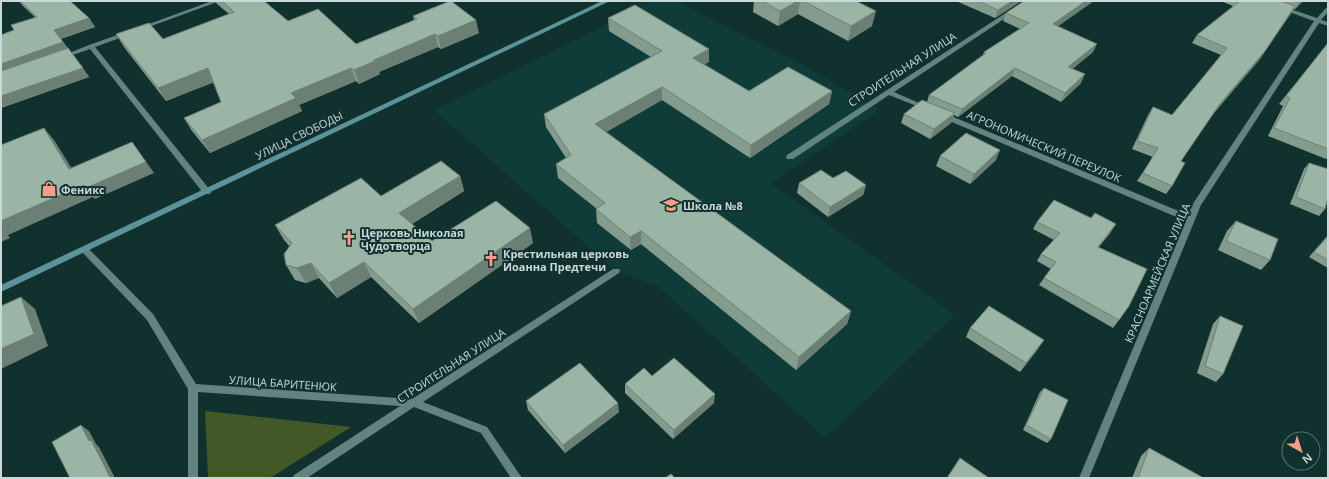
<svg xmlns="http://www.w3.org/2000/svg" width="1329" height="479" font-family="'Open Sans',sans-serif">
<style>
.built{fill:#0f3b39}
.green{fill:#435827}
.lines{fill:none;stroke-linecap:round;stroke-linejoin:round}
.minor{fill:#628380;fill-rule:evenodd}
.secondary{fill:#5c929a;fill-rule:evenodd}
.wall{fill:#849c8e}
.shaded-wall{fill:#6c7f74}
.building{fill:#9ab5a5;stroke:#6c7f74}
.labels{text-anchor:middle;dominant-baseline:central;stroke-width:4;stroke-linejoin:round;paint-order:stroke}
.street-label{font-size:11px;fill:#c8d9d8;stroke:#11312f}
.poi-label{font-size:11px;font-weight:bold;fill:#c8d9d8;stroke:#11312f;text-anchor:start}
</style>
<rect width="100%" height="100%" fill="#11312f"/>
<path class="built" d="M653,1H676L796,61L880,110L771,183L955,315L825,438L658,286L616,271L434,110Z"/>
<path class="green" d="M205,411L351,427L270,478H208Z"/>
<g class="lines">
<path class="minor" d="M212,1H220L143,29H139L138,28Z
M1024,1H1031L894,92L928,107V109H924L889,95L793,159H787L786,157L787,155Z
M1259,1H1267L1317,18L1326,8L1328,7V12L1321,20L1328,22V26L1319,23L1201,205L1089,478H1079L1186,221L940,117L939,115L942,113H944L1188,215L1194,202L1314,21Z
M126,32L129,34L128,35L95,47L210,190L211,192L210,194H204L90,49L64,58H60L59,57L89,45Z
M85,247L88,248L153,314L196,384L412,399L613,269H619L620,271L619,273L423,402L487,427L522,478H511L481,433L414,407L307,478H293L294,475L400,406L198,392V478H188V389L147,320L82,252L81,250L82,248Z"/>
<path class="secondary" d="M602,1H610L1,292V285Z"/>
</g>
<path class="wall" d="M19,1H70L89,18L95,27L61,39L89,77L1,108V35L14,30L35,17L23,6Z
M215,1H264L288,21L356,44L414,20L413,16L479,33L441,49L438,47L379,72L380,74L359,84L356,81L299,105L302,111L210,153L192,131L184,118L221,102L213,82L166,101L124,47L116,34L163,39L229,14L217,4Z
M754,1H856L872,26L848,41L798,14L778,26L753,12Z
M956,1H1021L995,18Z
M1221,1H1303L1295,9H1294L1260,59L1214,113L1181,161L1172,186L1166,194L1137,181L1153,157L1132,149L1148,115L1153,107L1172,115L1221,55L1192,43L1197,35L1233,6Z
M1006,13L1058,26L1093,52L1072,69L1081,83L1061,102L1012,76L958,117L954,115L951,123L930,139L901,123L904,114L927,102L929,95L983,55L984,52L1020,29L1003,21Z
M608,18L709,49V62L704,64L749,91H832L829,104L750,158L662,100L606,132L851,311L847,324L796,370L641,244L631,250L597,223L596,209H597L558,178L556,164L566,158L546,127L544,114L651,57L609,31Z
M1328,43V157L1326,159L1268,136L1283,106L1279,104Z
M940,156L996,160L970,184L936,166Z
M1309,163L1325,209L1319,216L1290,204L1304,169Z
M460,176L464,191L412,224L432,241L533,243L419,323L371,277L337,298L319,278L306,283L295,280L286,265L290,247L284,240L275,225L381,196Z
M833,178L866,185L863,195L828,217L797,193L799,183Z
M1236,221L1270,260L1261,270L1218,250L1227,231Z
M1037,222L1111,232L1099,247L1119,320L1113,328L1039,285L1044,278L1051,269L1037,261L1041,254L1054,240L1033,229Z
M1328,235V268L1309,257Z
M1220,316L1223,374L1216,382L1197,373L1213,324Z
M970,328L1038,349L1020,372L966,337Z
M652,376L714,403L673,439L625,393V384Z
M1044,388L1051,439L1047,443L1023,430L1040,392Z
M526,401L619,412L565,453L528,410Z
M1149,448L1202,478H1132L1141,456Z"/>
<path class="shaded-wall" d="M798,1H800L798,14L778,26L780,11Z
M1012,1H1021L995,18L998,10Z
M1086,1H1094L1050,32L1053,24Z
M1300,1H1303L1295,9Z
M876,11L872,26L848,41L851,26Z
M89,18L95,27L60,39L54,30Z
M476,20L479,33L441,49L438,36Z
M435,34L438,47L379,72L380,74L359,84L354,70L374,60Z
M63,42L69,51L1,75V64Z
M1097,44L1093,52L1064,76L1068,67Z
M709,49V62L692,71L693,58Z
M1265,51L1260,59L1214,113L1219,105Z
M83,68L89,77L1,108V96Z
M208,68L215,82L166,101L158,88Z
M351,68L356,81L299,105L302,111L210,153L202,140L291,93Z
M1015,68L1012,76L958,117L962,109Z
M1085,74L1081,83L1061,102L1065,93Z
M662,87V100L596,138L595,124Z
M832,91L829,104L750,158L751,145Z
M955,113L951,123L930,139L934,129Z
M44,128L54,140L79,180L69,169Z
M132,142L154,173L95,199L93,197L8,235L10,238L1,242V221L84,185Z
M1000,150L996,160L970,184L974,174Z
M460,176L464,191L405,228L399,213Z
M866,185L863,195L828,217L830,207Z
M1116,224L1111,232L1093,254L1098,247Z
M530,228L533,243L419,323L413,309Z
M641,231V244L631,250L630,237Z
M364,262L371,277L337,298L329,283Z
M311,263L319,278L306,283L297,268Z
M21,297L35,309L48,346L1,369V349Z
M851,311L847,324L796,370L799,357Z
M1044,340L1038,349L1020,372L1026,363Z
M715,394L714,403L673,439L674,430Z
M618,403L619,412L565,453L563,445Z
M81,425L89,431L96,444L99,447L115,478H110L89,441Z"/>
<path class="building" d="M20,1H70L89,18L54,30L63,42L1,64V35L14,30L11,25L37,17Z
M222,1H264L288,21L318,9L356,44L417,19L413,16L450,1H451L476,20L438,36L435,34L374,60L375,61L354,70L351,68L291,93L296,98L202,140L184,118L221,102L208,68L158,88L116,34L149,23L163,39L234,12Z
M762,1H798L780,11Z
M803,1H856L876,11L851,26Z
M978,1H1012L998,10Z
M1024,1H1086L1053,24L1097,44L1068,67L1085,74L1065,93L1015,68L962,109L929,95L986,53L984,52L1029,23L1006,13Z
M1240,1H1281L1295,6L1265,51L1219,105L1181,161L1185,163L1172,186L1143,173L1158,148L1137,141L1153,107L1172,115L1209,70L1227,48L1197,35Z
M635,5L709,49L693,58L749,91L788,67L832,91L751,145L662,87L595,124L851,311L799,357L641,231L630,237L596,209L605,203L556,164L571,155L544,114L662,51L608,18Z
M1328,43V149L1274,128L1290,98L1286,96Z
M68,48L83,68L1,96V71Z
M922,100L955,113L934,129L904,114Z
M44,128L69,169L132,142L146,162L86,188L84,185L1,221V145Z
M966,133L1000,150L974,174L940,156Z
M441,161L460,176L399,213L432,241L496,201L530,228L413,309L364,262L329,283L311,263L297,268L286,265L284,254L292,243L275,225L361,178L381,196Z
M1309,163L1328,169V198L1325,209L1296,197Z
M821,170L833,178L846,171L866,185L830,207L799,183Z
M1054,200L1091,218L1095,213L1116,224L1098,247L1147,269L1129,306L1119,320L1044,278L1056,262L1041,254L1060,233L1037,222Z
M1236,221L1278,239L1270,260L1226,241Z
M1328,236V260L1314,252Z
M21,297L34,334L1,349V306Z
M989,306L1044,340L1026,363L970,328Z
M1220,316L1243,326L1223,374L1205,366Z
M674,358L715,394L674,430L625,384L644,368L652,376Z
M580,363L618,403L563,445L526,401Z
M1044,388L1068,400L1051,439L1026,425Z
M81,425L89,441L91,440L106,469L110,478H70L52,442Z
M1149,448L1202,477V478H1138Z
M960,458L989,478H947Z
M671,474L675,478H665Z"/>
<defs>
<g id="shop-bare" transform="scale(1.2)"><path d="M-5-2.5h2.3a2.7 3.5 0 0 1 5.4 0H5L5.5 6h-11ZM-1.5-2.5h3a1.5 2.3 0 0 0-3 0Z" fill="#f49e88" stroke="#11312f" stroke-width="2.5" paint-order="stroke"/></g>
<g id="school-bare" transform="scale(1.2)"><path d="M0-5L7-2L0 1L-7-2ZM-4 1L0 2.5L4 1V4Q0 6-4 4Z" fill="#f49e88" stroke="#11312f" stroke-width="2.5" paint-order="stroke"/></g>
<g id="church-bare" transform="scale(1.2)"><path d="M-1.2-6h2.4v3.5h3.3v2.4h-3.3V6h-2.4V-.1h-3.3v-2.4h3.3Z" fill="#f49e88" stroke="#11312f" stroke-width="2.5" paint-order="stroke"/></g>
</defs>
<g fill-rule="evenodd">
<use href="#shop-bare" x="49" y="189"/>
<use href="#school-bare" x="671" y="205"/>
<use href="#church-bare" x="349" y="238"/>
<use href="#church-bare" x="491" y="259"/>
</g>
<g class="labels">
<g class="street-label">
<text transform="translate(902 69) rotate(-33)">СТРОИТЕЛЬНАЯ УЛИЦА</text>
<text transform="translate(299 135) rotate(-26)">УЛИЦА СВОБОДЫ</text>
<text transform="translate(1044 146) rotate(23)">АГРОНОМИЧЕСКИЙ ПЕРЕУЛОК</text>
<text transform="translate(1157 273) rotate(-67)">КРАСНОАРМЕЙСКАЯ УЛИЦА</text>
<text transform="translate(451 365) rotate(-33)">СТРОИТЕЛЬНАЯ УЛИЦА</text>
<text transform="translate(283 383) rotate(4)">УЛИЦА БАРИТЕНЮК</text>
</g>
<g class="poi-label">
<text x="61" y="189">Феникс</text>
<text x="683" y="205">Школа №8</text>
<text x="361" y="232">Церковь Николая<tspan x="361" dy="13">Чудотворца</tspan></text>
<text x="503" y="253">Крестильная церковь<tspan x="503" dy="13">Иоанна Предтечи</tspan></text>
</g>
</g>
<rect width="1329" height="479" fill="none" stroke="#c8d9d8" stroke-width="4"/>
<g transform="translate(1301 451) rotate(141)"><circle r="19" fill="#11312f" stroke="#5a7473"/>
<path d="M0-3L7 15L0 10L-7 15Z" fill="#f49e88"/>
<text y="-6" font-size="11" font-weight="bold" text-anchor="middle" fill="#c8d9d8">N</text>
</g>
</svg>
